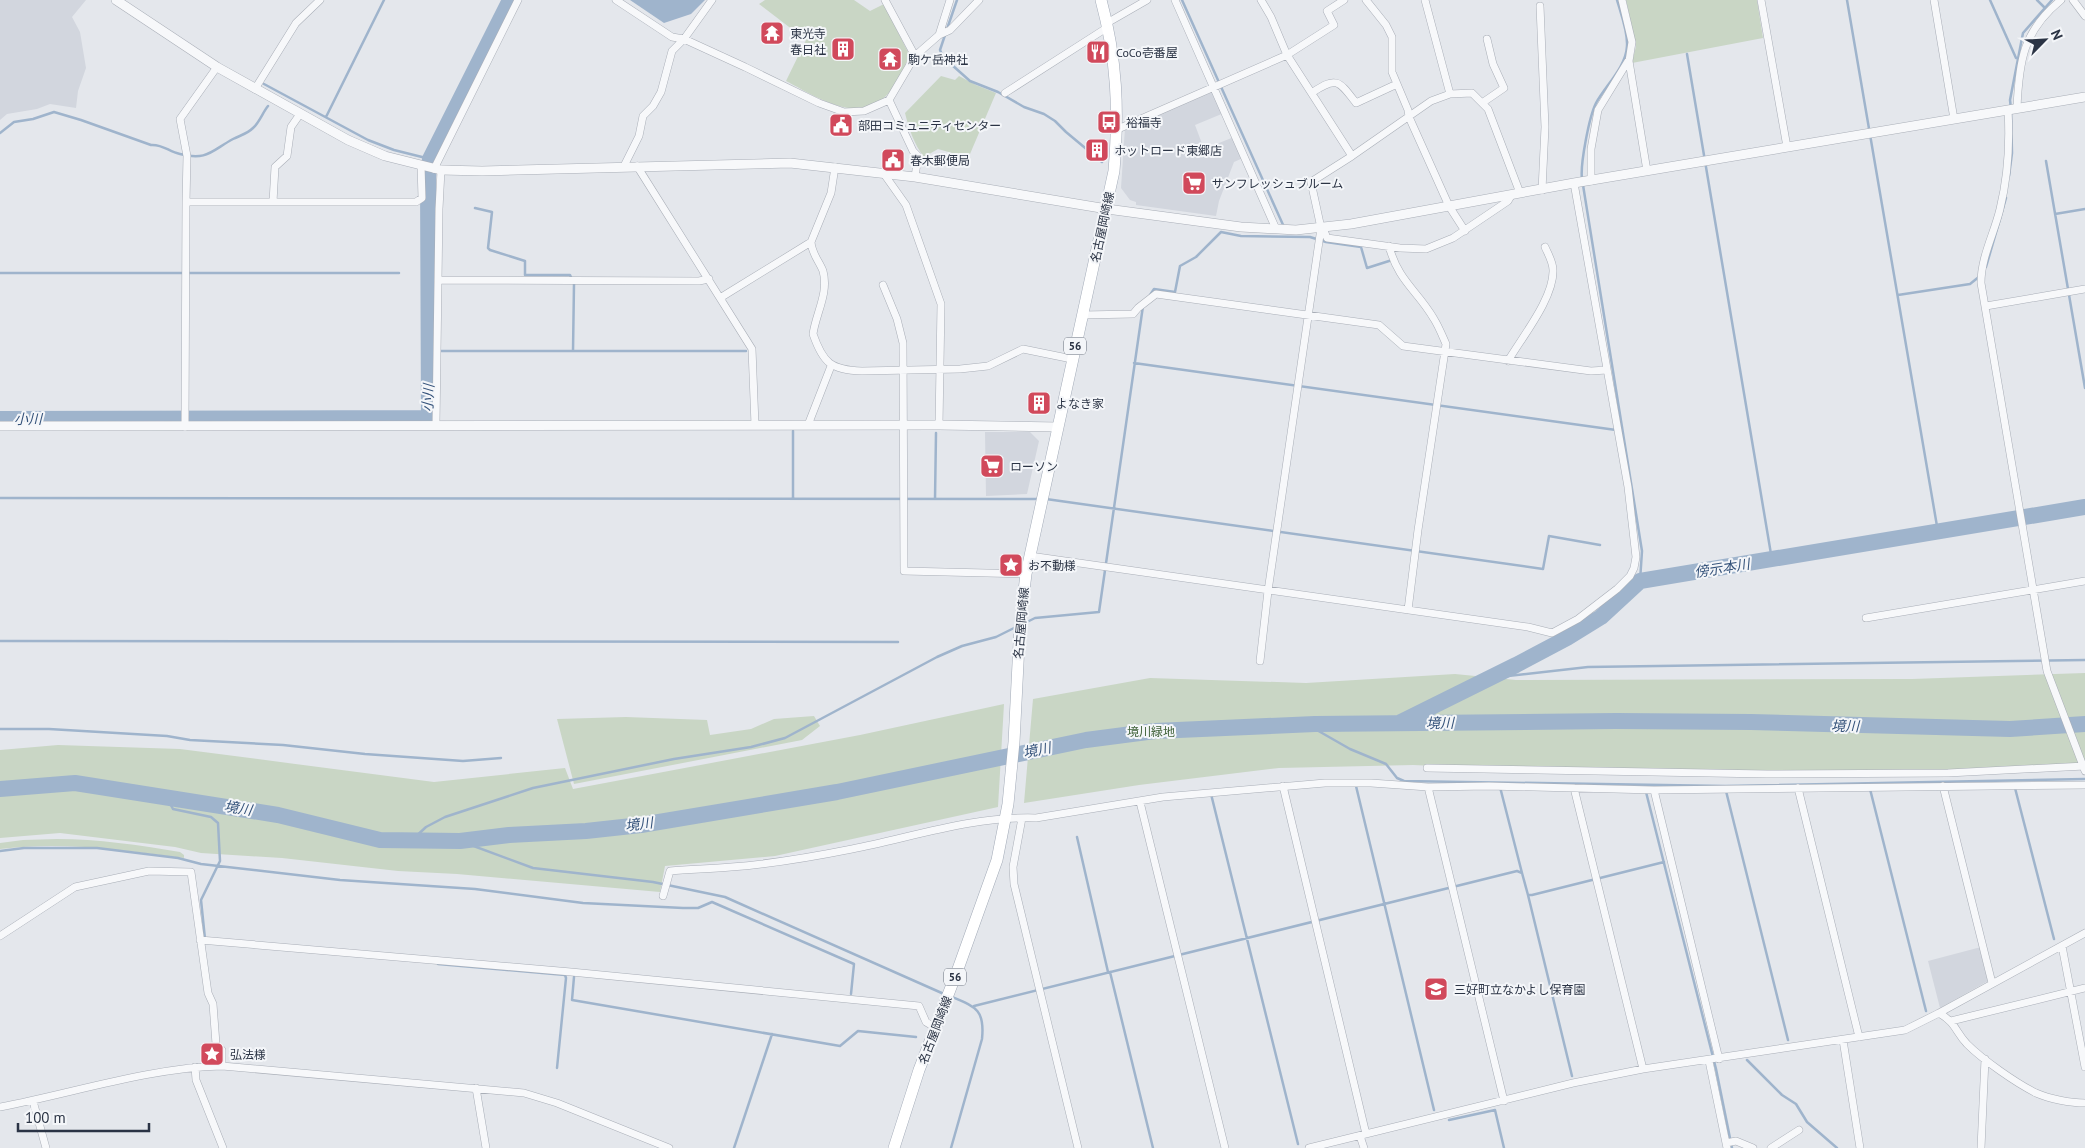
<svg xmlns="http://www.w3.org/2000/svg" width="2085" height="1148" font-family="'PT Sans','Noto Sans JP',sans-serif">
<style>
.built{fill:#d2d6de}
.green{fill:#c9d6c5}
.water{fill:#9fb4cc}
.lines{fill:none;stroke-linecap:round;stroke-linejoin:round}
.stream{stroke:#9fb4cc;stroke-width:2.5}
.river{stroke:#9fb4cc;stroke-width:16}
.minor-casing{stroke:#a9aeb7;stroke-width:8}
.tertiary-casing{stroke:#a9aeb7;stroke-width:10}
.primary-casing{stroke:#a3abb8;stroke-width:12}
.minor{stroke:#f7f8fa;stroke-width:7}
.tertiary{stroke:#f7f8fa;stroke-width:9}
.primary{stroke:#fff;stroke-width:11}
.labels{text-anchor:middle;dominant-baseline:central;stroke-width:4;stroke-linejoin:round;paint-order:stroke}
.shield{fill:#f4f6f9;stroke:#676e7b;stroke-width:1}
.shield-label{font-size:11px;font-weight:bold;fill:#2b3445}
.poi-label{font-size:12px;fill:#2b3445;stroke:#f4f6f9;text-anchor:start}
.street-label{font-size:12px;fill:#2b3445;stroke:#f4f6f9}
.park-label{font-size:12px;fill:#3f6138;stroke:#f4f6f9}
.water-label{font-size:14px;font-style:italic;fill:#34527a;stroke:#f4f6f9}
</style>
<rect width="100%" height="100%" fill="#e4e7ec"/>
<path class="built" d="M0,0H86L72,17L80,32L86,68L78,91L76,108L50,104L37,109L7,114L0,120Z
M1213,89L1224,113L1195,125L1204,149L1234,137L1243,158L1234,162L1219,201L1216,216L1136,205V202L1130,200L1121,188L1125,128Z
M985,432H1030L1039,441L1027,494L986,496Z
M1981,947L1988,975V981L1940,1008L1928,961Z"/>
<path class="green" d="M765,0H854L870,11L884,4L910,56C903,68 896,86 886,96C856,125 815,96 786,81L806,40L759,4Z
M1626,0H1757L1763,38L1632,63L1636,46Z
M941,76L955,80L959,76L976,85L996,93L967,161L959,159V155L938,149L924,157C914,144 909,129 905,113Z
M2085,673V768L1657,775L1413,765L1279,768L1139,785L1024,803L1033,699L1150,678L1306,683L1455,674L1516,680L1912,679Z
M1004,704L998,807L775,856L665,866L660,892L457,874L398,871L282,858L201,853L175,847L60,833L0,838V750L58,745L180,749L434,782L565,768L573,789L860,735Z
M814,716L820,726L802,740L574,784L557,719L626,717L707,720L710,735L751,729L774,719Z
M57,839C98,839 139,845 180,852L184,855V858C123,850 62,841 0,849V843L23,840Z"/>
<path class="water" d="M630,0H705L691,14L664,23Z"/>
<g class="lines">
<path class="stream" d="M1182,0L1284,227
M1847,0L1938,532
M1990,0L2016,58
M2037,0L2045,8
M947,29L957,0
M945,35L940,50L943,57L970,81L998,92L1024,107L1044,114L1055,121L1066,132L1102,162
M1687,54L1772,560
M264,84L368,140L394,150L430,159
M2011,109L2010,100L2023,33L2052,0
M326,117L384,0
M0,133L14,122L33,119L54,112L81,120L151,145C163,144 169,152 180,154C207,161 211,151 233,139C241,135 247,134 253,128C259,123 263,112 268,106
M2046,161L2085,388
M2009,176L2012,153L2011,114
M1582,179C1580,165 1589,117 1596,103C1606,85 1626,67 1627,46C1628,31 1621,14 1617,0
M1583,185L1642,551L1640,581
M475,208L492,212L488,248L490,250L525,261V275H570L574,284L573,351
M2055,214L2085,209
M1986,267L2006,198
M0,273H399
M1150,295L1154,289L1175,292L1180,266L1196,257L1221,232L1241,236L1310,237L1326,242L1361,247L1367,268L1389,261
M1898,295L1970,284L1980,276
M429,351H746
M1134,363L1616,430
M793,431V499
M0,498L1038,499
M935,499L936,433
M1046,499L1543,569L1549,536L1600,545
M1023,624L1035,618L1099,612L1143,306
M0,641L898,642
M1502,671L1503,674L1508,676L1588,667L2085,660
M1308,725L1350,749L1386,764L1397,778L1404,781L1725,786L2085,779
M0,729H49L167,736L190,740L283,745L365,754L463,761L501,758
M1356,786L1434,1110
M1500,787L1522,873
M2015,788L2054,939
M1870,789L1926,1011
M1726,791L1788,1040
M1646,792L1716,1069L1732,1148
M1211,794L1298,1144
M167,798L173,809L211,817L218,823L220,861L201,900L205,939
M1077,837L1108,972
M411,841L426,827L445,817L533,788L674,759L751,747L785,738L937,657L962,646L996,637L1016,627
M460,841L533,868L653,882L725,897L944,994
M0,851L24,848H97L178,858L201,864L340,880L475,889L583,903L683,908H698L712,902L854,964L851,994
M1528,895L1572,1076
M438,964L565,975L566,978L557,1068
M1110,972L1153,1148
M574,977L572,1000L840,1046L858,1031L916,1037
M974,1006L1517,871L1522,873L1528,895H1532L1664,862
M1747,1060L1782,1095L1796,1104L1807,1122L1837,1148
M1449,1120L1495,1110L1504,1148
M734,1148L772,1034
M951,1148L982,1039C985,1010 976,1007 952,997"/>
<path class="river" d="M0,419L429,418L428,177L430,159L510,0
M1399,723L1516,665L1567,638L1601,617L1640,581L2085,507
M0,789L75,783L278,815L380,840L460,841L509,835L586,831L641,825L837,792L1086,740L1155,731L1315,724L1616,721L1751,722L2010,729L2085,724"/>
<g class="minor-casing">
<path id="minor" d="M616,0L672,37L684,39L745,67L819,103L844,112L864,111L889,100L915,56L939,35L950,0
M885,0L915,56
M1175,0L1276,229
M1261,0L1271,17L1287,55L1352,156L1431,101L1450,94L1472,93L1488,109L1520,193
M1366,0L1386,25L1392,37V72L1408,110L1409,117L1449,206L1465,231
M1425,0L1450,94
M1622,0L1632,42L1629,61L1647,171
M1761,0L1787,147
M1934,0L1954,119
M2073,0L2085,16
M1540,6L1545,127L1542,190
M1107,23L1147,0
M939,35L950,30L979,0
M217,67L180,119L187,156L186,202H416L422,198L421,165
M255,89L296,23L320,0
M1313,92C1337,76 1339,81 1356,103L1397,84
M1005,93L1108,27
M889,100L913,151L918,156L915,177
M1482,103L1504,88L1493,64L1487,39
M2017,108C2019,61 2023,31 2061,0
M2008,110C2010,143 2008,176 2000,209C1994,234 1981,257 1981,283L2047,671L2085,771
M1118,129L1287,55L1334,25L1327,11L1344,0
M624,166L639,136L643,116L653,106L661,92L672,51L684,39L712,0
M637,166L752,349L755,425
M434,169L518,0
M884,174L906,205L941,304L939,425
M1591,181V149L1598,110L1628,61
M273,202L275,167L287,156L291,127L300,114
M1323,228L1327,238L1400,248L1426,249L1453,238L1508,201L1511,196
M811,242C812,254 819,261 823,271C829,293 816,313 813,334C823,363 831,370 862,371L960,369L988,366L1023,349L1072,359
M1389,246C1398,281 1418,291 1434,319C1439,327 1442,335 1446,344L1418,530L1408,610
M438,280L699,281L709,279
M883,285L897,319L903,343L904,571L1026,574
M720,298L811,242L831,193L835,167
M1986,306L2085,289
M1083,315L1133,314L1138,308L1156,294L1379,325L1403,346L1591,371L1607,370
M1508,361C1522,337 1554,298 1553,270C1553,262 1548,254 1545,247
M436,425L439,209L441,170
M808,425L831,366
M185,427L186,202
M1030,556L1528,627L1552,633L1578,619L1617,589L1630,576L1634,568L1636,557L1628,487L1574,183
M1866,618L2085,581
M1260,661L1268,591L1321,228L1311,182L1352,156
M1427,768L1767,774L1948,773L2085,766
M1283,786L1366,1134
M1943,786L1992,983
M1428,787L1504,1101
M1574,788L1643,1069
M1798,788L1859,1037
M1654,790L1719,1059
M1140,802L1225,1148
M1022,818L1013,867L1014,884L1078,1148
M663,896L670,871C690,869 710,869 731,867C771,864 812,857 852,849C913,837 973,816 1036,818L1163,797L1325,783H1371L1428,787L1489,786L1654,790L2085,785
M0,936L75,887L149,871L191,872L208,993L213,1004L216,1044L222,1050V1066
M200,940L571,972L919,1006L926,1022L936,1028
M2062,946L2085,1067
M1939,1013C1956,1023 1955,1031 1967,1044C1983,1060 2016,1083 2036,1093C2050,1099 2070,1103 2085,1103
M1951,1021L2085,988
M1843,1040L1860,1148
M1709,1061L1727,1148
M195,1067L196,1080L223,1148
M476,1088L486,1148
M33,1101L46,1148
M0,1107C74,1093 147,1068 222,1066L524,1093L557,1103L669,1148
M1360,1136L1364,1148
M1726,1143L1736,1141L1753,1148
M1309,1148L1573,1083L1643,1069L1905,1030L1939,1013L2085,933
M1771,1148L1799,1130
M1981,1148L1985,1059"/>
</g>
<g class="tertiary-casing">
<path id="tertiary" d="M116,0L217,67L348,140L385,156L441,170L482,171L790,163L915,177L1107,209L1241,227L1296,230L1351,224L1574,183L2085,97
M0,426L939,425L1058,427"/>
</g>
<g class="primary-casing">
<path id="primary" d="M894,1148L919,1070L958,969L997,860L1008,804L1014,742L1020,624L1026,574L1114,171C1119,110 1117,59 1101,0"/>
</g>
<use href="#minor" class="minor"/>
<use href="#tertiary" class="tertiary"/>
<use href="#primary" class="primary"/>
</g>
<defs>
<g id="temple-square" transform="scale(1.25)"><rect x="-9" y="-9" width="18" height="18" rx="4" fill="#d1495b" stroke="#f4f6f9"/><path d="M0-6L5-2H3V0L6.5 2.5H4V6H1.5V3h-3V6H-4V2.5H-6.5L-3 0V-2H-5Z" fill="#fff"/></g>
<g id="building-square" transform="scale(1.25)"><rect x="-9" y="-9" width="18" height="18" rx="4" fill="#d1495b" stroke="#f4f6f9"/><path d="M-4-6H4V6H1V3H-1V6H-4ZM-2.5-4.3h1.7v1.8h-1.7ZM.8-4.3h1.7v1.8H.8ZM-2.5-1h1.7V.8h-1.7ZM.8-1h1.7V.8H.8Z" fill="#fff"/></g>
<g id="restaurant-square" transform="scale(1.25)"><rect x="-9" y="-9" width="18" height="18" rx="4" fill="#d1495b" stroke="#f4f6f9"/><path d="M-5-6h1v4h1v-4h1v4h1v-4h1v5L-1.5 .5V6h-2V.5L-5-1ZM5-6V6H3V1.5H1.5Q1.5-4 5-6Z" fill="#fff"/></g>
<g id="bus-square" transform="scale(1.25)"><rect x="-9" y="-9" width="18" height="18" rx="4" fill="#d1495b" stroke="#f4f6f9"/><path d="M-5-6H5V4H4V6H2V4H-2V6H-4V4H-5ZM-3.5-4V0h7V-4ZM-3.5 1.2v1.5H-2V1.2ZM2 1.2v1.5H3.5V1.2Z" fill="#fff"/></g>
<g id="civic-square" transform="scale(1.25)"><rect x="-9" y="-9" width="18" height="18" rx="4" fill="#d1495b" stroke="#f4f6f9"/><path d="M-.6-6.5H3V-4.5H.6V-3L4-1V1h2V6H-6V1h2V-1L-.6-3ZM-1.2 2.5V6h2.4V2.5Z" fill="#fff"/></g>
<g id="supermarket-square" transform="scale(1.25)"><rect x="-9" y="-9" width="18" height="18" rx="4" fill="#d1495b" stroke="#f4f6f9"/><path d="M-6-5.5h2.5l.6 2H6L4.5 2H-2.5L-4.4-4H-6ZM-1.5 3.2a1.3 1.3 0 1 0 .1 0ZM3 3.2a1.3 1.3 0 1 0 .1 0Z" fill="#fff"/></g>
<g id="sight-square" transform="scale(1.25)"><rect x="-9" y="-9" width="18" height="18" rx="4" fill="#d1495b" stroke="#f4f6f9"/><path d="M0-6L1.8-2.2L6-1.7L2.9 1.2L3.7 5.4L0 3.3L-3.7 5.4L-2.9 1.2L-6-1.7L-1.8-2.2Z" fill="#fff"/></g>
<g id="school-square" transform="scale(1.25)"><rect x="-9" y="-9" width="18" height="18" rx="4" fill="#d1495b" stroke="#f4f6f9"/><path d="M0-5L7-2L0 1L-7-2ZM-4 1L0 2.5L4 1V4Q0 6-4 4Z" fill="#fff"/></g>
</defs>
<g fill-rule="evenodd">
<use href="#temple-square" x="772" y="33"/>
<use href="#building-square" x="843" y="49"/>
<use href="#restaurant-square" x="1098" y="52"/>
<use href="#temple-square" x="890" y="59"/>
<use href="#bus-square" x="1109" y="122"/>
<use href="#civic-square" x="841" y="125"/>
<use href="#building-square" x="1097" y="150"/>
<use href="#civic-square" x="893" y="160"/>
<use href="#supermarket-square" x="1194" y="183"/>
<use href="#building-square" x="1039" y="403"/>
<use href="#supermarket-square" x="992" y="466"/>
<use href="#sight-square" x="1011" y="565"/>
<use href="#school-square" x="1436" y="989"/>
<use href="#sight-square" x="212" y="1054"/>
</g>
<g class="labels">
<g class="shield">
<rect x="1064" y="337.5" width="22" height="17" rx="4"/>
<rect x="944" y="968.5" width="22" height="17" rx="4"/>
</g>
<g class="shield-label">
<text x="1075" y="346">56</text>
<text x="955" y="977">56</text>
</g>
<g class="poi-label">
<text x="790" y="33">東光寺</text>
<text x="826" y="49" text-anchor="end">春日社</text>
<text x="1116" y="52">CoCo壱番屋</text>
<text x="908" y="59">駒ケ岳神社</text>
<text x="1126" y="122">裕福寺</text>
<text x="858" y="125">部田コミュニティセンター</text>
<text x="1114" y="150">ホットロード東郷店</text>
<text x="910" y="160">春木郵便局</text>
<text x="1212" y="183">サンフレッシュブルーム</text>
<text x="1056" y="403">よなき家</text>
<text x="1010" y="466">ローソン</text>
<text x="1028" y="565">お不動様</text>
<text x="1454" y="989">三好町立なかよし保育園</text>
<text x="230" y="1054">弘法様</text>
</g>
<g class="street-label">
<text transform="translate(1102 227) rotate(-78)">名古屋岡崎線</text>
<text transform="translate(1021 623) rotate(-85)">名古屋岡崎線</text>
<text transform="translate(935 1030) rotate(-69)">名古屋岡崎線</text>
</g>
<g class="park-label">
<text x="1151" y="731">境川緑地</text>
</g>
<g class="water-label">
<text transform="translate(428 398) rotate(-87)">小川</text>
<text x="28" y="419">小川</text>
<text transform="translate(1722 568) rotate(-9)">傍示本川</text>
<text transform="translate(1440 723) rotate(-1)">境川</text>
<text transform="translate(1845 726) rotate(1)">境川</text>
<text transform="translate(1037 750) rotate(-12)">境川</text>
<text transform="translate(238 808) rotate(9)">境川</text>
<text transform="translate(639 824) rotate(-7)">境川</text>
</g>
</g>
<g transform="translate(2045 40) rotate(66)" stroke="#f4f6f9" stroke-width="4" paint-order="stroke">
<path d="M0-4L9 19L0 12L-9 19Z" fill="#2b3445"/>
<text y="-8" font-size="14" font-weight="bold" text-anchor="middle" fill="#2b3445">N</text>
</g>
<path d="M18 1123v8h131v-8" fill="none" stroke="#2b3445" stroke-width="2.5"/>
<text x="25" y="1123" font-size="15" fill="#2b3445" stroke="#f4f6f9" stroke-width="4" paint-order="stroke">100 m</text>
</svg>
